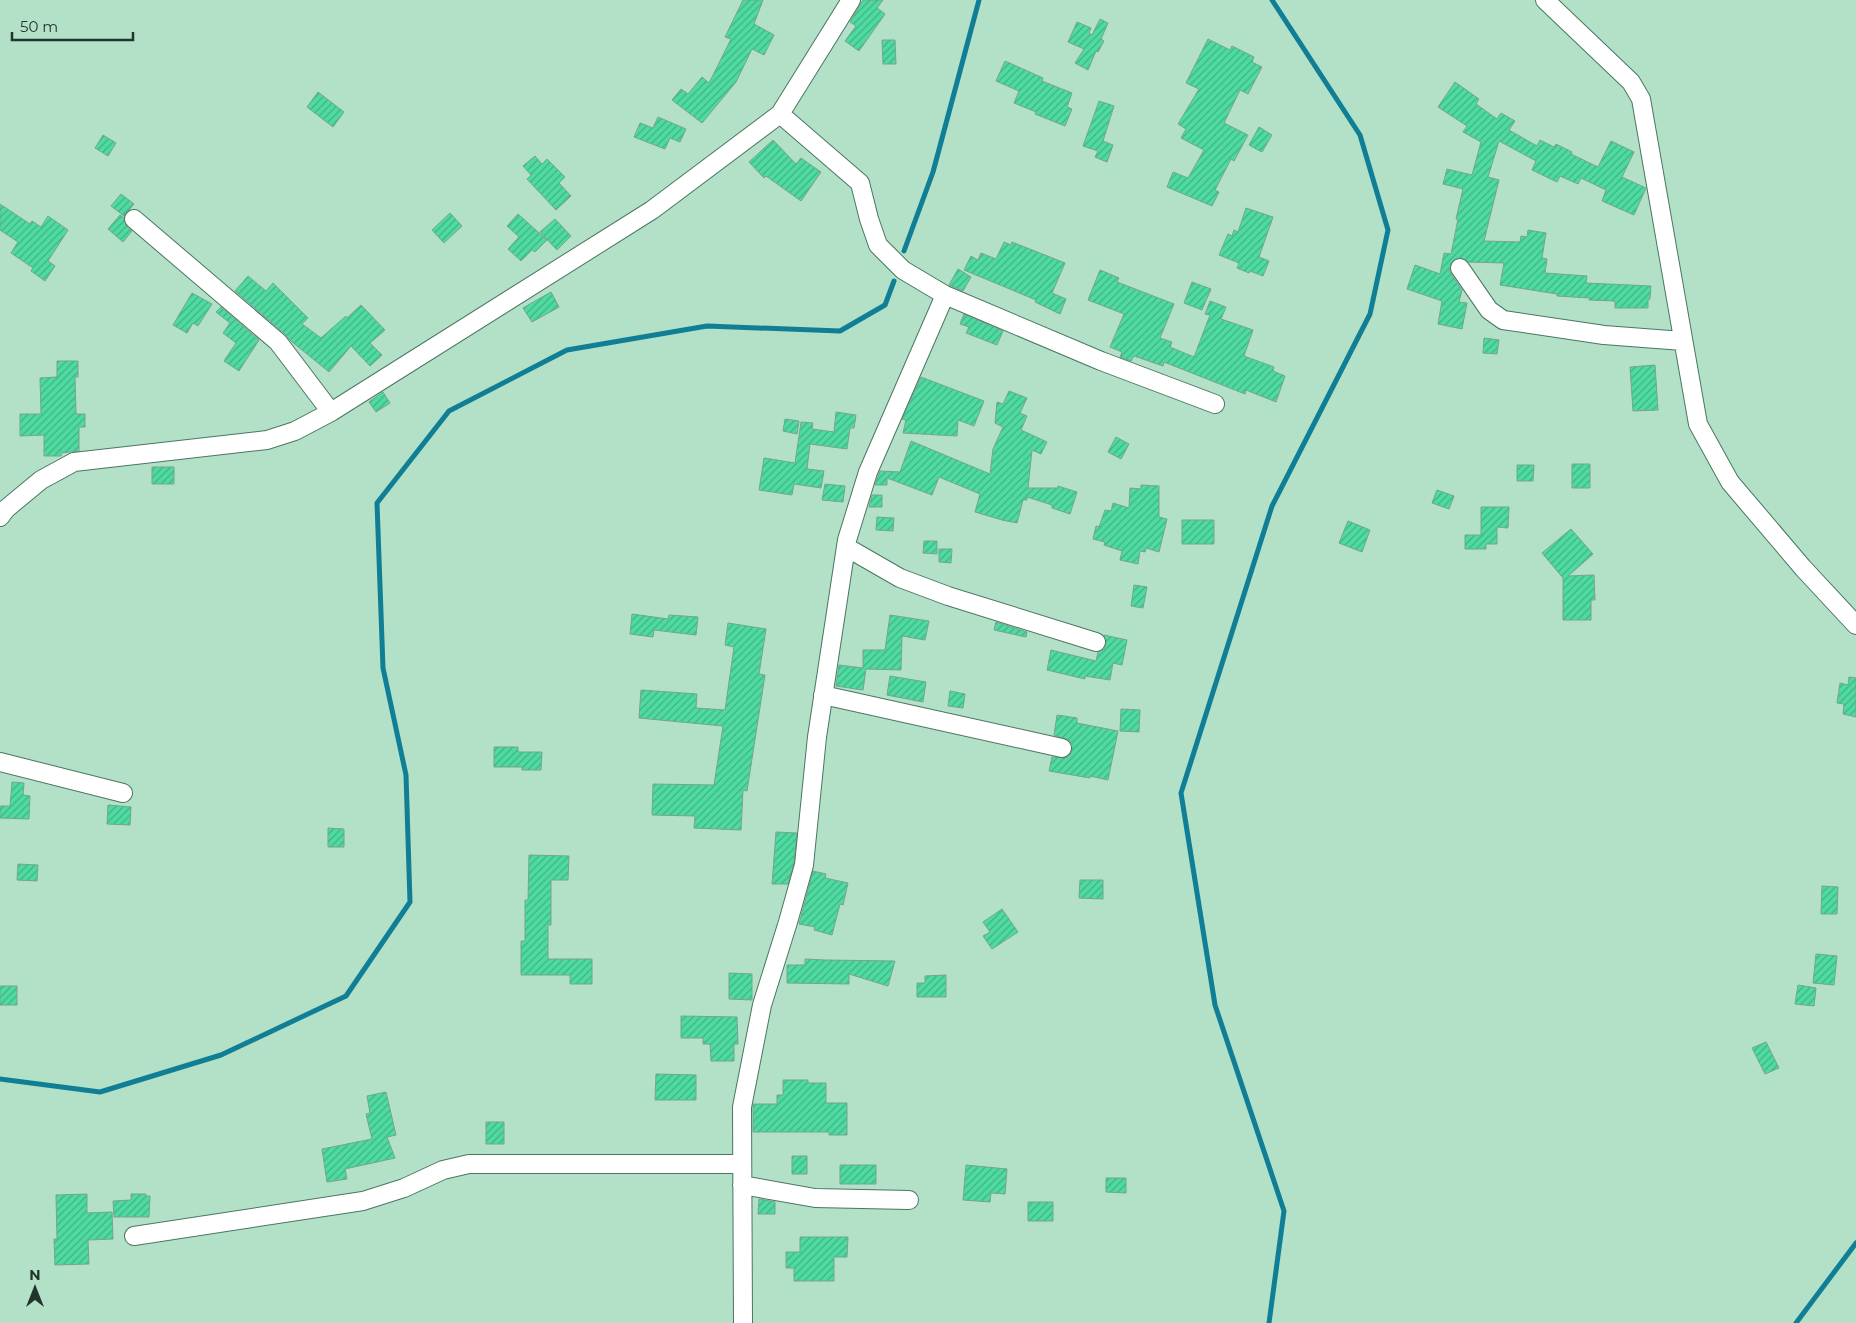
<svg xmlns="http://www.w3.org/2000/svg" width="1856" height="1323" font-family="Montserrat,sans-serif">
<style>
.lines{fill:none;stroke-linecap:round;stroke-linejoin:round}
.stream{stroke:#107e95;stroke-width:5}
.building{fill:url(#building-hatch);stroke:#76a48d}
.minor-casing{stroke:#4a7661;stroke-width:20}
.minor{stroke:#fff;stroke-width:18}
</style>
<defs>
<pattern id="building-hatch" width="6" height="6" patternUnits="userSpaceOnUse" patternTransform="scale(1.25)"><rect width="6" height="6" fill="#4edba1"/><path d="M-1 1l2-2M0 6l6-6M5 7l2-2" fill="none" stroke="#40b283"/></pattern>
</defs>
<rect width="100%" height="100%" fill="#b2e1c8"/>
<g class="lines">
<path class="stream" d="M904,251L933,172L979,0
M0,1079L100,1092L221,1055L346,996L410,902L406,775L383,668L377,503L449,411L567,350L707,326L840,331L885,305L894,281
M1269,1323L1284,1211L1215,1005L1181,793L1272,506L1370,314L1388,230L1360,135L1272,0
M1796,1323L1856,1243"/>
</g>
<path class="building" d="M743,0H763L754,24L774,35L764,55L752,49L736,82L702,123L672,100L681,89L688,94L702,77L709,83L731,39L725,37Z
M863,0H883L877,8L885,14L859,51L845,41L856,26L850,22Z
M1100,19L1108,23L1101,39L1104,41L1098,52L1096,51L1088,70L1075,63L1084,49L1068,42L1077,22L1091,28L1089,33L1092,35Z
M1208,39L1230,50L1232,46L1254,57L1252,62L1262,67L1248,94L1240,90L1224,123L1248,135L1234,161L1231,159L1215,190L1219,192L1212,206L1167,187L1173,172L1188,178L1204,150L1181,138L1186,129L1178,124L1199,89L1186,83Z
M882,40H895L896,64H883Z
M1005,61L1043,78L1042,81L1072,93L1067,107L1072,109L1065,126L1035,114L1036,112L1014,103L1019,91L996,81Z
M1455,82L1479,99L1476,104L1497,119L1501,113L1515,121L1509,130L1537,146L1540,140L1554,147L1556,144L1572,152L1571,154L1598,167L1611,141L1634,152L1622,177L1646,188L1634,215L1602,201L1606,190L1581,178L1578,184L1560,176L1557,182L1532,170L1536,161L1499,141L1488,177L1499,180L1484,241L1520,242L1521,236L1527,237L1528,230L1546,233L1542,258L1547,259L1545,273L1587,276L1586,283L1651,286L1650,299L1648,300V308H1615V301L1589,300L1590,298L1557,296V294L1500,285L1504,263L1468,262L1460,257L1454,260L1449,268L1451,274L1462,290L1459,302L1467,303L1462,329L1438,324L1442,301L1407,289L1415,265L1440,274L1444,253L1451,254L1458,219H1456L1463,189L1443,184L1447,169L1472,175L1481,142L1463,132L1467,126L1438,107Z
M318,92L344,112L333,127L307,107Z
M1099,101L1114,106L1103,141L1113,145L1107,162L1095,157L1098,151L1083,146Z
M658,117L686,129L680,142L670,138L665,149L634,137L640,123L653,128Z
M1259,127L1272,135L1262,152L1249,145Z
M103,135L116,143L108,156L95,148Z
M773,140L796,164L801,158L821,172L801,201L766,176L764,178L749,162Z
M535,156L542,164L547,159L565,177L559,183L571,196L556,210L527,179L531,175L523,166Z
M121,194L134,204L124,216L111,206Z
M0,204L30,224L32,221L41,227L48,216L68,230L48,261L55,266L45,281L31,271L33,268L11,253L18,242L0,230Z
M1246,208L1273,217L1259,257L1269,261L1263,276L1250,271L1249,273L1237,268L1239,263L1219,255L1228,234L1232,236L1234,230L1238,232Z
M450,213L462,226L444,243L432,230Z
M518,214L547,240L535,252L532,250L521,261L508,249L519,237L507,226Z
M120,215L124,218L127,227L132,231L123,242L108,229Z
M555,219L571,236L557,250L540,232Z
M1004,242L1011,245L1012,242L1065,263L1052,293L1066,299L1060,314L1035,302L1036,300L964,270L971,256L978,260L981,253L996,259Z
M958,269L971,277L963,291L949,285Z
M1100,270L1119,278L1117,282L1174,304L1160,338L1172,342L1170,347L1194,357L1210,315L1205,314L1210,301L1226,307L1221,319L1253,330L1244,356L1274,367L1273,371L1285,376L1276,402L1246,390L1245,394L1164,362L1163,366L1134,356L1131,361L1120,357L1122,352L1110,347L1124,314L1088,300Z
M248,276L266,291L273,283L308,318L302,324L321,338L346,316L347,318L361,305L385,330L370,343L382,355L370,366L351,346L329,372L291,341L285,334L235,291Z
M1192,282L1211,289L1202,310L1184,303Z
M551,292L559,307L532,322L523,308Z
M192,293L212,304L198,326L193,323L187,333L173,325Z
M221,307L259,340L239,371L224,361L236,343L223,333L230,323L216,312Z
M964,314L1003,331L997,345L966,333L969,327L960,324Z
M1484,338L1499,340L1497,354L1483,353Z
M57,361H78V377H75L76,414H85V427H79V451L61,453V456H44V435L20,436V414H41L40,378L57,377Z
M1655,365L1658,410L1633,411L1630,367Z
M921,377L984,401L974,426L958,420L957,436L903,433L906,420L902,419Z
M1009,391L1027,398L1020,413L1027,416L1021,430L1047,442L1041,454L1032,450L1028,488H1058V486L1077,492L1070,514L1052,508V505L1027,497V500H1023L1017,523L1002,520L975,512L980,494L939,477L932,495L887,478V485H875L880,471L900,472L911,441L990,474L993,449L1003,427L995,423L997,402L1003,404Z
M383,392L390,403L376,412L369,402Z
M836,412L856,415L854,428H850L847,449L810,444L807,469L824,471L821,488L794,484L792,495L759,490L764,458L795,463L801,422L813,423L812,429L834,432Z
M785,419L799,421L797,434L783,431Z
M1116,437L1129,444L1121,459L1108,452Z
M1572,464H1590V488H1572Z
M1517,465H1534L1533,481H1517Z
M152,467H174V484H152Z
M825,484L845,486L843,502L822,500Z
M1141,485L1159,486V517L1167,519L1159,552L1146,548L1145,552L1140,551L1138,564L1120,560L1122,551L1104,545L1105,542L1093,539L1096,526L1099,527L1105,510L1111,511L1113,503L1129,508L1130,488L1141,489Z
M1437,490L1454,496L1449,509L1432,503Z
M872,495H882V507H869Z
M1481,507H1509L1508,528L1497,527V544H1486V549H1465V535H1481Z
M877,517L894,518L893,531L876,530Z
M1182,520H1214V544H1182Z
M1348,521L1370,530L1362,552L1339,543Z
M1571,529L1593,554L1568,576L1594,575L1595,600H1591V620H1563V578L1542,553Z
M924,541H937V554L923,553Z
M939,549H952L951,563L939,562Z
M1134,585L1147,587L1143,608L1131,606Z
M632,614L668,619L669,615L698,617L696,635L654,630L653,637L630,634Z
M890,615L929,621L925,640L902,636L901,670L866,669L863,690L836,686L839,665L863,668V650H885Z
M996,622L1027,632L1026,637L994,630Z
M728,623L766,629L759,674L765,675L747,791L743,790L741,830L694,828L695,816L652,815L653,784L714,785L723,726L639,718L641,690L697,694L696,708L725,710L734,647L725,645Z
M1104,635L1127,640L1122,665L1113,663L1110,680L1085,676V679L1047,670L1051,650L1096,661L1098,652L1104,649L1106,645Z
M890,676L926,682L923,702L887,695Z
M1849,677L1856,678V717L1843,714L1844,704L1837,703L1840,683L1848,685Z
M950,691L965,694L963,708L948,706Z
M1121,709L1140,710L1139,732L1120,731Z
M1057,715L1077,718V723L1118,731L1108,780L1090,776V778L1049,771L1052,757L1066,758L1070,755L1072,750V744L1069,740L1054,735Z
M494,747H518V752H542L541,770H522V767H494Z
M12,782L24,783L23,795L30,796L29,819L0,818V806H10Z
M108,805L131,807L130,825L107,824Z
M328,828L344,829V847H328Z
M776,832L797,833L794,863L788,884H772Z
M529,855L569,856L568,880H551V925H548V959H592V984H570V975H521V941H525V900H528Z
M18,864L38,865L37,881L17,880Z
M813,871L826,874L825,878L848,883L843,905L840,904L832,935L814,930L815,927L799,924Z
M1080,880H1103V899L1079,898Z
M1822,886L1838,887L1837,914H1821Z
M1002,909L1018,932L992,949L983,936L990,932L983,922Z
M1816,954L1837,956L1834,985L1813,983Z
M805,959L825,960L895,961L888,986L849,974V984L787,983V965H805Z
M729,973L752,974V1000L729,999Z
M946,975V997H917V983H925V976Z
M1798,985L1816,988L1814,1006L1795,1004Z
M0,986H17V1005H0Z
M681,1016L737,1017L738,1044H734V1061H711L710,1044H703V1038H681Z
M1766,1042L1779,1068L1765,1074L1752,1048Z
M656,1074L696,1075V1100H655Z
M783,1080H808V1083H826V1103H847V1135H829V1132H753V1104H777V1095H783Z
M386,1092L396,1135L387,1137L395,1158L345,1169L347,1179L327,1182L322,1149L372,1139L366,1114L370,1113L367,1096Z
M486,1122H504V1144H486Z
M792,1156H807V1174H792Z
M840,1165H876V1184H840Z
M966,1165L1007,1169L1005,1194L991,1193L990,1202L963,1200Z
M1106,1178H1126V1193L1106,1192Z
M87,1194V1213L112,1212L113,1239L88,1240L89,1264L55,1265L54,1239H57L56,1195Z
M131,1194H146V1196H150L149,1217H114L113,1201L131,1200Z
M759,1199L775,1202V1214H758Z
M1028,1202H1053V1221H1028Z
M800,1237H848L847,1257H834V1281H794V1268H786V1252H800Z"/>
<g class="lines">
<g class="minor-casing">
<path id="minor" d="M1545,0L1631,82L1641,99L1698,424L1730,482L1803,568L1856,625
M134,219L278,342L331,412
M1460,268L1489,310L1503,320L1604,335L1683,341
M945,295L1101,361L1215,404
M0,517L6,509L41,480L74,462L267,440L295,431L331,412L652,210L780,114
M846,547L900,578L948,596L1096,642
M823,695L1062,748
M0,762L123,793
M742,1185L815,1198L909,1200
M134,1236L363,1201L404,1188L443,1170L469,1164H742
M743,1323L742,1107L762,1005L788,922L804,865L817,737L847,540L868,472L945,295L903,270L878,245L869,219L860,183L780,114L851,0"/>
</g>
<use href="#minor" class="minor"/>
</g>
<g transform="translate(35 1288)" stroke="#b2e1c8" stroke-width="4" paint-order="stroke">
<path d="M0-4L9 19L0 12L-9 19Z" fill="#22352c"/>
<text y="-8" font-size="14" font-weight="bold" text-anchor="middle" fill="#22352c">N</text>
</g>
<path d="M12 32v8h121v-8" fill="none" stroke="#22352c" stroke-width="2.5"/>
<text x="20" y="32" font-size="15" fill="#22352c" stroke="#b2e1c8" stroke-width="4" paint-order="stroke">50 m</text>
</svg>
